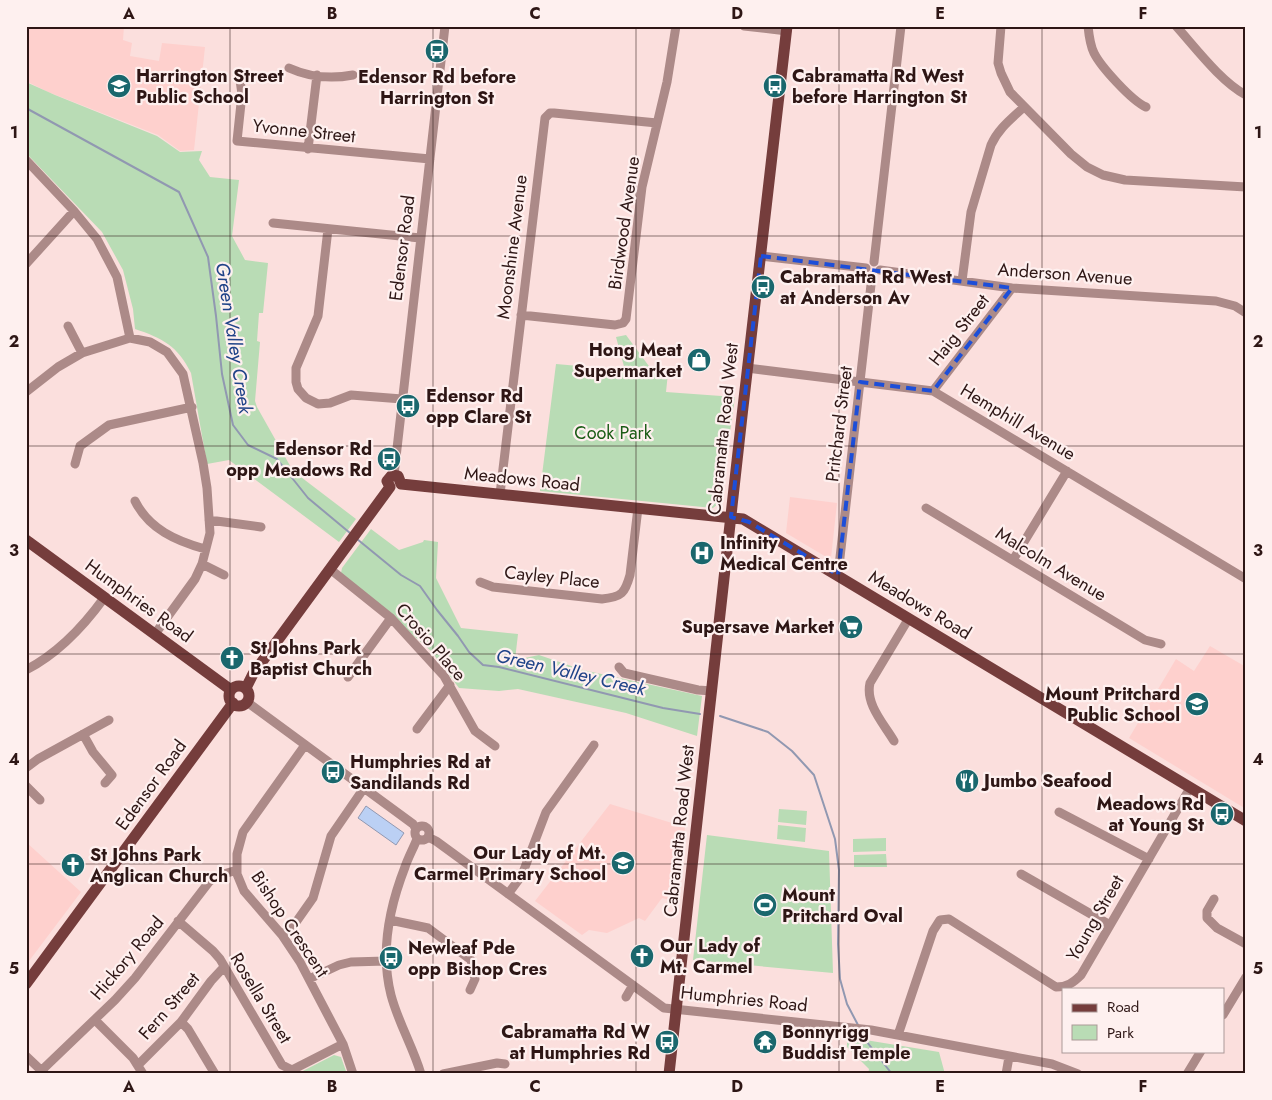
<svg xmlns="http://www.w3.org/2000/svg" width="1272" height="1100" font-family="Jost,sans-serif">
<style>
.built{fill:#fed0cd}
.green{fill:#b9dcb5}
.water{fill:#bbd0f4;stroke:#9198b1}
.lines{fill:none;stroke-linecap:round;stroke-linejoin:round}
.stream{stroke:#9198b1;stroke-width:2}
.minor{stroke:#ac8a88;stroke-width:9}
.major{stroke:#753d3c;stroke-width:11}
.marked{fill:none;stroke:#1d4ed8;stroke-width:4;stroke-dasharray:10 6;stroke-linejoin:round}
.grid{fill:none;stroke:#2e1615;stroke-width:1;stroke-opacity:0.55}
.labels{text-anchor:middle;dominant-baseline:central;stroke-width:4.5;stroke-linejoin:round;paint-order:stroke}
.poi-label{font-size:18px;font-weight:bold;fill:#2e1615;stroke:#fef0ef;text-anchor:start}
.street-label{font-size:18px;fill:#2e1615;stroke:#fef0ef}
.park-label{font-size:18px;fill:#1a5c15;stroke:#fef0ef}
.water-label{font-size:19px;font-style:italic;fill:#204388;stroke:#fef0ef}
.neatline{fill:none;stroke:#2e1615;stroke-width:2}
.grid-label{font-size:16px;text-anchor:middle;font-weight:bold;fill:#2e1615}
</style>
<rect width="100%" height="100%" fill="#fbdfdd"/>
<path class="built" d="M26,26H124L123,40L132,43L130,56L159,61L162,43L205,47L194,150L180,151L158,135L48,92L26,81Z
M790,497L837,503L831,558H828L786,533Z
M1210,646L1246,667V809L1129,738L1176,659L1194,671Z
M610,804L685,827L678,902L662,898L645,921L639,918L607,933L589,930L582,935L535,901Z
M26,842L81,892L26,965Z"/>
<path class="green" d="M26,82L55,95L157,136L180,152L202,151L199,160L210,177L239,180L232,236L245,260L268,263L263,313H259L257,341L260,342L255,401L257,407L293,471L356,519L339,542L229,460L207,464L191,373C178,346 162,338 135,329L133,309L123,270L102,232L26,153Z
M626,335L654,373H668L666,392L735,397L720,502L713,508L540,491L556,364L625,370L616,337Z
M371,529L399,550L423,542L424,540L438,542L436,578L461,628L518,634L515,660L539,655L583,670L702,696L697,736L626,713L518,689L499,691L459,688L431,651L341,573L342,568Z
M779,809L807,811L806,825L778,822Z
M778,825L806,828L805,842L777,839Z
M707,835L829,851L833,973L693,960Z
M886,838V851L853,852V839Z
M886,854L887,867H854V855Z
M847,1037L939,1052L945,1074H868L869,1069L847,1047Z
M334,1055L341,1057L347,1074H297Z"/>
<path class="water" d="M366,806L404,833L396,845L358,818Z"/>
<g class="lines">
<path class="stream" d="M26,108L179,192L208,257L216,316L222,374L233,425L248,445L277,459L308,498L350,533
M357,539L401,575L420,586L437,610L458,636L469,652L483,665L499,667L663,708L700,714
M720,716L768,732L792,751L814,775L835,839L839,870L838,944L840,979L847,1004L858,1025
M863,1033L867,1042L892,1074"/>
<path class="minor" d="M744,26L787,31
M1001,26L998,63L1001,73L1010,92L1071,154L1087,167L1103,175L1125,180L1246,187
M1088,26C1089,36 1090,45 1094,53C1101,67 1132,101 1146,107
M1176,26C1195,47 1221,82 1246,95
M289,68C309,77 332,79 353,75
M240,80L242,94L237,141L430,159
M308,149L317,75
M26,160L74,211L97,239L117,277L130,338
M273,223L420,238
M328,229L318,316L296,368V382L298,389L306,398L318,404L330,403L351,395L402,399
M761,256L866,268
M874,262L901,26
M26,264L74,211
M880,270L1012,288L1216,301L1235,306L1246,313
M962,281L971,212L991,145C998,129 1011,119 1024,107
M521,315L615,325L623,323L626,319L642,187L667,82L676,26
M68,326L82,353
M747,368L933,391L1246,579
M933,391L1012,288
M26,392L58,367L82,353L130,338L150,342L167,352L183,374L203,463L207,488L210,533L202,564L195,579L155,634
M75,464L80,446L109,425L192,407
M394,475L445,26
M500,494L545,118L550,113H554L657,123
M135,501C149,529 176,541 205,549
M926,508L1145,640L1161,644
M209,520L261,527
M1013,560L1067,471
M202,564L224,575
M330,569L391,618L444,676L475,731L495,746
M838,575L872,276
M480,582L493,587L602,599C622,597 625,593 630,575L638,508
M619,667L624,673L698,690L712,691
M26,670C59,653 83,627 104,598
M348,677L391,618
M247,702L413,824L416,829
M417,729L450,685
M83,734L93,752L112,775L105,783
M894,741C884,724 865,704 870,683L909,618
M305,745L243,832L237,854V874L244,891L282,935L300,962L343,1044L353,1074
M26,768L38,759L109,720
M26,786L40,800
M1059,812L1149,859
M415 833a7 7 0 1 1 14 0a7 7 0 1 1-14 0Z
M428,837L436,841L664,1008L871,1030L1052,1064L1078,1074
M417,839C413,849 408,858 405,867C389,908 380,952 391,995C398,1022 413,1047 421,1074
M1021,874L1110,925
M508,894L522,875L546,812L594,745
M1214,899L1207,911V918L1217,928L1246,944
M390,920L428,928L471,960L475,979L470,990
M178,921L213,951L220,959L282,1065L292,1070L343,1044
M282,935L294,925L313,898L331,836L364,788
M309,979L339,965L351,962L386,961
M626,997L633,985
M1223,1015L1246,977
M95,1020L133,1058L143,1074
M181,1022L188,1029L215,1074
M898,1035L933,931L940,920L949,919L1056,987C1067,987 1073,983 1081,975L1190,788
M26,1056L45,1074
M138,1065L181,1022L211,981L224,967
M42,1070L115,1000L135,978L209,882L217,876L237,870
M443,1074L497,1063L505,1064
M1006,1074L1009,1057
M1187,1074L1201,1051"/>
<path class="major" d="M401,484L743,519L1246,821
M390,487L387,481L392,475L398,476L401,484
M26,540L231,690
M229 696a10 10 0 1 1 20 0a10 10 0 1 1-20 0Z
M246,688L253,674L390,487
M26,984L233,703
M669,1074L742,416L787,26"/>
</g>
<path class="marked" d="M761,256L1012,288L933,391L860,382L838,575L749,522L731,517Z"/>
<path class="grid" d="M230,26V1074M433,26V1074M636,26V1074M839,26V1074M1042,26V1074M26,236H1246M26,446H1246M26,654H1246M26,864H1246"/>
<defs>
<g id="bus-disc" transform="scale(1.25)"><circle r="9.5" fill="#1a676d" stroke="#fef0ef"/><path d="M-5-6H5V4H4V6H2V4H-2V6H-4V4H-5ZM-3.5-4V0h7V-4ZM-3.5 1.2v1.5H-2V1.2ZM2 1.2v1.5H3.5V1.2Z" fill="#fff"/></g>
<g id="school-disc" transform="scale(1.25)"><circle r="9.5" fill="#1a676d" stroke="#fef0ef"/><path d="M0-5L7-2L0 1L-7-2ZM-4 1L0 2.5L4 1V4Q0 6-4 4Z" fill="#fff"/></g>
<g id="shop-disc" transform="scale(1.25)"><circle r="9.5" fill="#1a676d" stroke="#fef0ef"/><path d="M-5-2.5h2.3a2.7 3.5 0 0 1 5.4 0H5L5.5 6h-11ZM-1.5-2.5h3a1.5 2.3 0 0 0-3 0Z" fill="#fff"/></g>
<g id="hospital-disc" transform="scale(1.25)"><circle r="9.5" fill="#1a676d" stroke="#fef0ef"/><path d="M-5-5h3v3.5h4V-5h3V5h-3V1.5h-4V5h-3Z" fill="#fff"/></g>
<g id="supermarket-disc" transform="scale(1.25)"><circle r="9.5" fill="#1a676d" stroke="#fef0ef"/><path d="M-6-5.5h2.5l.6 2H6L4.5 2H-2.5L-4.4-4H-6ZM-1.5 3.2a1.3 1.3 0 1 0 .1 0ZM3 3.2a1.3 1.3 0 1 0 .1 0Z" fill="#fff"/></g>
<g id="church-disc" transform="scale(1.25)"><circle r="9.5" fill="#1a676d" stroke="#fef0ef"/><path d="M-1.2-6h2.4v3.5h3.3v2.4h-3.3V6h-2.4V-.1h-3.3v-2.4h3.3Z" fill="#fff"/></g>
<g id="restaurant-disc" transform="scale(1.25)"><circle r="9.5" fill="#1a676d" stroke="#fef0ef"/><path d="M-5-6h1v4h1v-4h1v4h1v-4h1v5L-1.5 .5V6h-2V.5L-5-1ZM5-6V6H3V1.5H1.5Q1.5-4 5-6Z" fill="#fff"/></g>
<g id="stadium-disc" transform="scale(1.25)"><circle r="9.5" fill="#1a676d" stroke="#fef0ef"/><path d="M0-5a6.5 5 0 1 0 0 10a6.5 5 0 1 0 0-10ZM-3.5-1.8h7v3.6h-7Z" fill="#fff"/></g>
<g id="temple-disc" transform="scale(1.25)"><circle r="9.5" fill="#1a676d" stroke="#fef0ef"/><path d="M0-6L5-2H3V0L6.5 2.5H4V6H1.5V3h-3V6H-4V2.5H-6.5L-3 0V-2H-5Z" fill="#fff"/></g>
</defs>
<g fill-rule="evenodd">
<use href="#bus-disc" x="437" y="51"/>
<use href="#school-disc" x="119" y="86"/>
<use href="#bus-disc" x="775" y="86"/>
<use href="#bus-disc" x="763" y="287"/>
<use href="#shop-disc" x="699" y="360"/>
<use href="#bus-disc" x="408" y="406"/>
<use href="#bus-disc" x="389" y="459"/>
<use href="#hospital-disc" x="702" y="553"/>
<use href="#supermarket-disc" x="851" y="627"/>
<use href="#church-disc" x="232" y="658"/>
<use href="#school-disc" x="1197" y="704"/>
<use href="#bus-disc" x="333" y="772"/>
<use href="#restaurant-disc" x="967" y="781"/>
<use href="#bus-disc" x="1222" y="814"/>
<use href="#school-disc" x="623" y="863"/>
<use href="#church-disc" x="73" y="865"/>
<use href="#stadium-disc" x="765" y="905"/>
<use href="#church-disc" x="642" y="956"/>
<use href="#bus-disc" x="391" y="958"/>
<use href="#bus-disc" x="667" y="1042"/>
<use href="#temple-disc" x="765" y="1042"/>
</g>
<g class="labels">
<g class="poi-label">
<text x="136" y="76">Harrington Street<tspan x="136" dy="21">Public School</tspan></text>
<text x="792" y="76">Cabramatta Rd West<tspan x="792" dy="21">before Harrington St</tspan></text>
<text x="437" y="77" text-anchor="middle">Edensor Rd before<tspan x="437" dy="21">Harrington St</tspan></text>
<text x="780" y="277">Cabramatta Rd West<tspan x="780" dy="21">at Anderson Av</tspan></text>
<text x="682" y="350" text-anchor="end">Hong Meat<tspan x="682" dy="21">Supermarket</tspan></text>
<text x="426" y="396">Edensor Rd<tspan x="426" dy="21">opp Clare St</tspan></text>
<text x="372" y="449" text-anchor="end">Edensor Rd<tspan x="372" dy="21">opp Meadows Rd</tspan></text>
<text x="720" y="543">Infinity<tspan x="720" dy="21">Medical Centre</tspan></text>
<text x="834" y="627" text-anchor="end">Supersave Market</text>
<text x="250" y="648">St Johns Park<tspan x="250" dy="21">Baptist Church</tspan></text>
<text x="1180" y="694" text-anchor="end">Mount Pritchard<tspan x="1180" dy="21">Public School</tspan></text>
<text x="350" y="762">Humphries Rd at<tspan x="350" dy="21">Sandilands Rd</tspan></text>
<text x="984" y="781">Jumbo Seafood</text>
<text x="1204" y="804" text-anchor="end">Meadows Rd<tspan x="1204" dy="21">at Young St</tspan></text>
<text x="606" y="853" text-anchor="end">Our Lady of Mt.<tspan x="606" dy="21">Carmel Primary School</tspan></text>
<text x="90" y="855">St Johns Park<tspan x="90" dy="21">Anglican Church</tspan></text>
<text x="782" y="895">Mount<tspan x="782" dy="21">Pritchard Oval</tspan></text>
<text x="660" y="946">Our Lady of<tspan x="660" dy="21">Mt. Carmel</tspan></text>
<text x="408" y="948">Newleaf Pde<tspan x="408" dy="21">opp Bishop Cres</tspan></text>
<text x="650" y="1032" text-anchor="end">Cabramatta Rd W<tspan x="650" dy="21">at Humphries Rd</tspan></text>
<text x="782" y="1032">Bonnyrigg<tspan x="782" dy="21">Buddist Temple</tspan></text>
</g>
<g class="street-label">
<text transform="translate(304 131) rotate(6)">Yvonne Street</text>
<text transform="translate(624 223) rotate(-82)">Birdwood Avenue</text>
<text transform="translate(512 247) rotate(-83)">Moonshine Avenue</text>
<text transform="translate(402 248) rotate(-83)">Edensor Road</text>
<text transform="translate(1065 274) rotate(4)">Anderson Avenue</text>
<text transform="translate(959 330) rotate(-52)">Haig Street</text>
<text transform="translate(1018 422) rotate(31)">Hemphill Avenue</text>
<text transform="translate(839 424) rotate(-83)">Pritchard Street</text>
<text transform="translate(723 429) rotate(-84)">Cabramatta Road West</text>
<text transform="translate(522 479) rotate(6)">Meadows Road</text>
<text transform="translate(1051 564) rotate(31)">Malcolm Avenue</text>
<text transform="translate(552 577) rotate(6)">Cayley Place</text>
<text transform="translate(139 601) rotate(36)">Humphries Road</text>
<text transform="translate(920 605) rotate(31)">Meadows Road</text>
<text transform="translate(431 642) rotate(49)">Crosio Place</text>
<text transform="translate(151 785) rotate(-54)">Edensor Road</text>
<text transform="translate(679 831) rotate(-84)">Cabramatta Road West</text>
<text transform="translate(1095 918) rotate(-60)">Young Street</text>
<text transform="translate(290 924) rotate(56)">Bishop Crescent</text>
<text transform="translate(127 958) rotate(-50)">Hickory Road</text>
<text transform="translate(261 998) rotate(59)">Rosella Street</text>
<text transform="translate(744 999) rotate(6)">Humphries Road</text>
<text transform="translate(169 1006) rotate(-49)">Fern Street</text>
</g>
<g class="park-label">
<text x="613" y="433">Cook Park</text>
</g>
<g class="water-label">
<text transform="translate(234 338) rotate(81)">Green Valley Creek</text>
<text transform="translate(571 672) rotate(13)">Green Valley Creek</text>
</g>
</g>
<rect width="1272" height="1100" fill="none" stroke="#fef0ef" stroke-width="55"/>
<rect x="1062" y="988" width="162" height="65" fill="#fef0ef" stroke="#ab9998"/>
<rect x="1072" y="1004" width="25" height="8" fill="#753d3c" stroke="#ab9998"/>
<text x="1107" y="1012" font-size="15" fill="#2e1615">Road</text>
<rect x="1072" y="1025" width="25" height="15" fill="#b9dcb5" stroke="#ab9998"/>
<text x="1107" y="1038" font-size="15" fill="#2e1615">Park</text>
<rect x="28" y="28" width="1216" height="1044" class="neatline"/>
<g class="grid-label">
<text x="129" y="19">A</text>
<text x="332" y="19">B</text>
<text x="535" y="19">C</text>
<text x="737" y="19">D</text>
<text x="940" y="19">E</text>
<text x="1143" y="19">F</text>
<text x="14" y="138">1</text>
<text x="1258" y="138">1</text>
<text x="14" y="347">2</text>
<text x="1258" y="347">2</text>
<text x="14" y="556">3</text>
<text x="1258" y="556">3</text>
<text x="14" y="765">4</text>
<text x="1258" y="765">4</text>
<text x="14" y="974">5</text>
<text x="1258" y="974">5</text>
<text x="129" y="1092">A</text>
<text x="332" y="1092">B</text>
<text x="535" y="1092">C</text>
<text x="737" y="1092">D</text>
<text x="940" y="1092">E</text>
<text x="1143" y="1092">F</text>
</g>
</svg>
